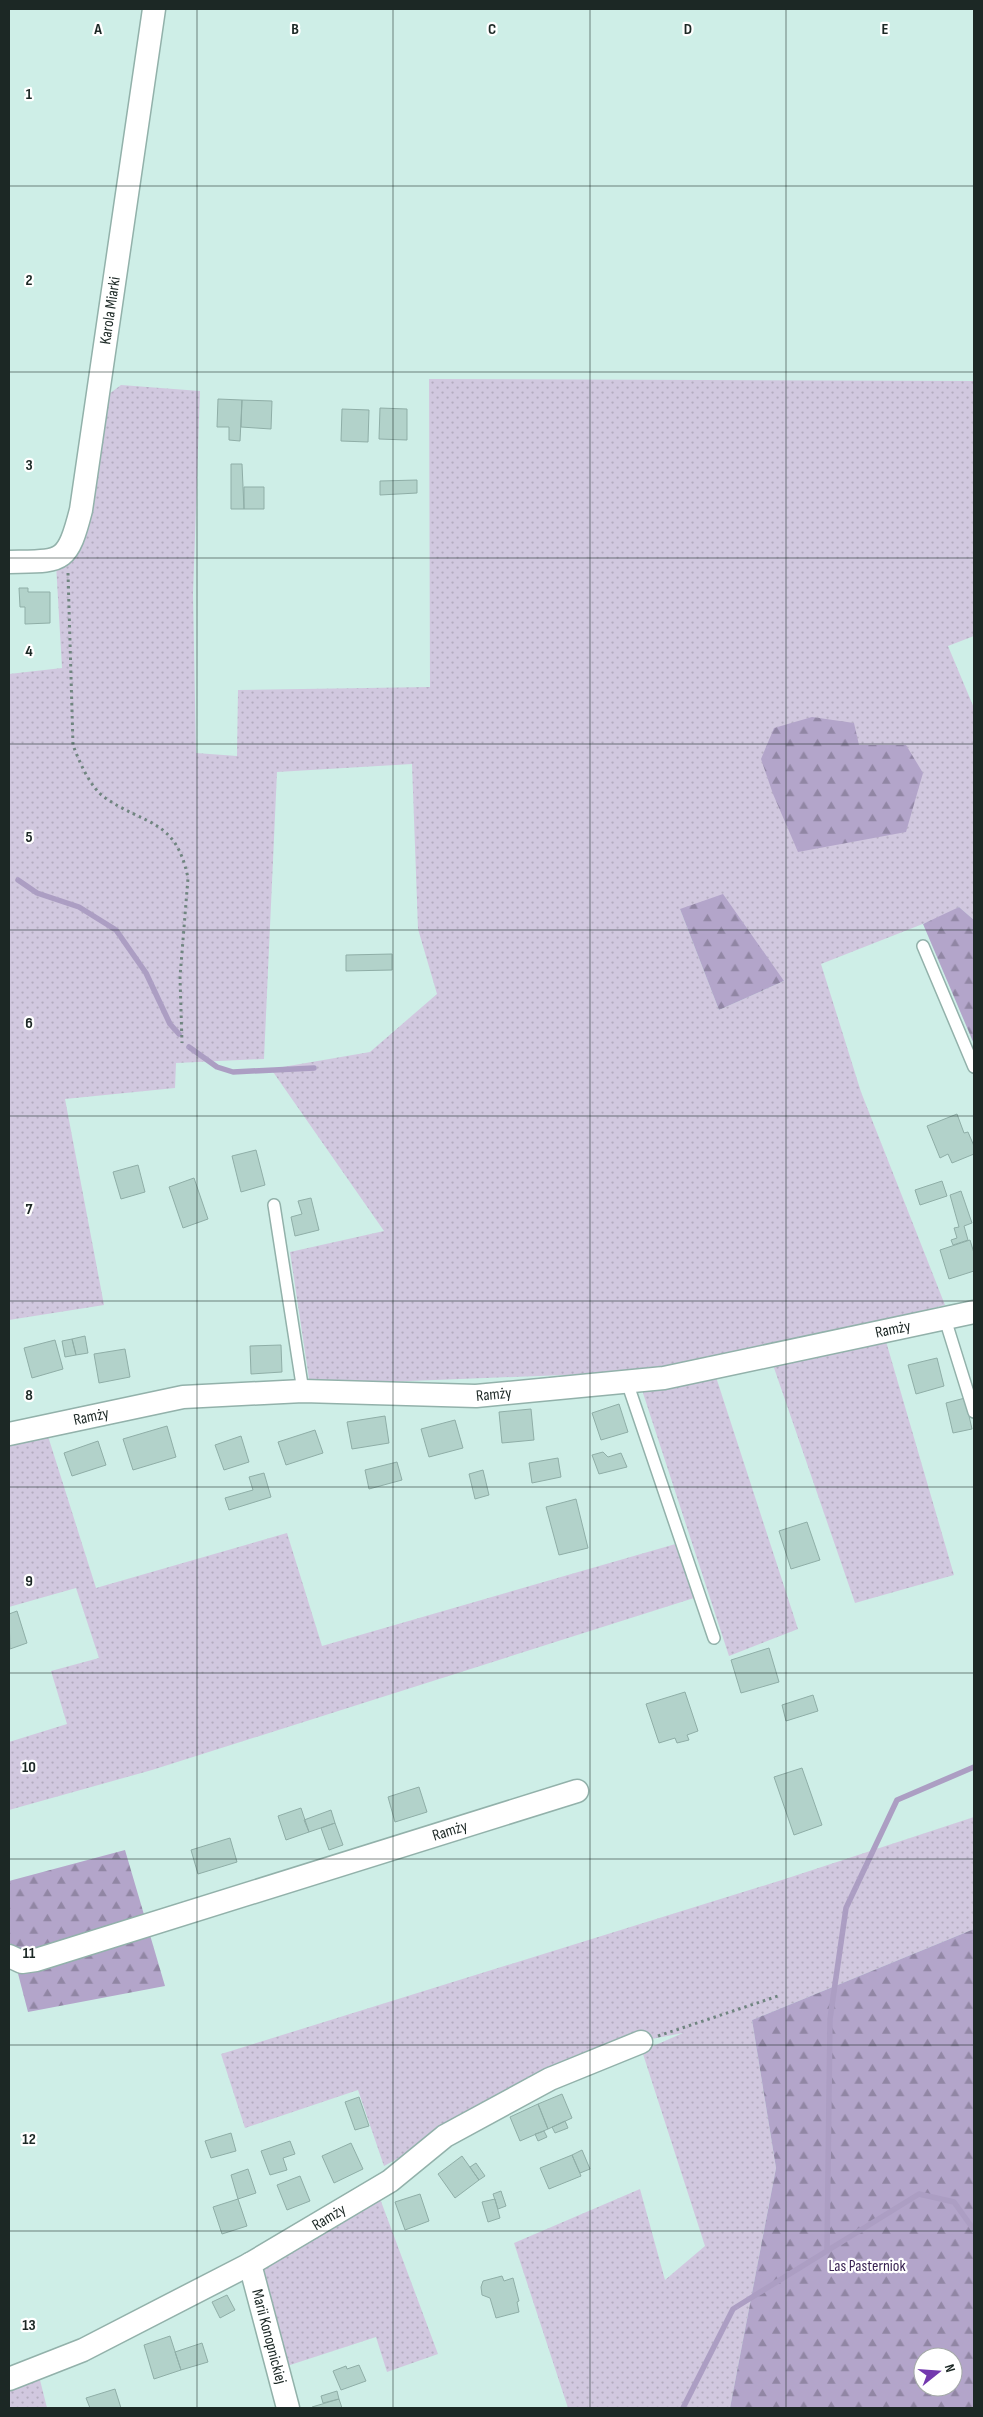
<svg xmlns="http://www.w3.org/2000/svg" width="983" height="2417" font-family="'Sofia Sans Condensed',sans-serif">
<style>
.grass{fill:url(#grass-dots);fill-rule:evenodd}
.forest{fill:url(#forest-firs);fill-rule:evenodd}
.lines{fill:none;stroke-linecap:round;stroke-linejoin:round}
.stream{stroke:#ac9ec3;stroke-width:5.5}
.building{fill:#b2d2ca;stroke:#8faea7}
.lane-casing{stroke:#92b1aa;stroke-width:14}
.street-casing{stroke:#92b1aa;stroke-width:25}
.path{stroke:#708580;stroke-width:3;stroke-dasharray:2.5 4;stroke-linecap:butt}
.lane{stroke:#fff;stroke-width:11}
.street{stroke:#fff;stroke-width:22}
.grid{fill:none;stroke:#1c2825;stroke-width:1;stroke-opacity:0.55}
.labels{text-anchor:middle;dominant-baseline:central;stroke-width:4.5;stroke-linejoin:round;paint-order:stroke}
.street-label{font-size:16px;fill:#1c2825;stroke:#fff}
.park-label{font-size:16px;fill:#351f4f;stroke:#fff}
.grid-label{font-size:16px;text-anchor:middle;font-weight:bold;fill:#1c2825;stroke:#fff;stroke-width:4.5;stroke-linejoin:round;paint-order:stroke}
</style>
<defs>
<pattern id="grass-dots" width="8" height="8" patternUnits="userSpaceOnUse" patternTransform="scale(1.25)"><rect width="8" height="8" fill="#d1c8df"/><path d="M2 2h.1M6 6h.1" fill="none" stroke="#b3acbf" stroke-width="1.8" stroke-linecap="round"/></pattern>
<pattern id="forest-firs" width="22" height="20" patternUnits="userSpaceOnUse" patternTransform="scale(1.25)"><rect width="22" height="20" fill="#b3a5ca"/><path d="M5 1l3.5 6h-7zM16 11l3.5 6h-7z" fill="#9186a4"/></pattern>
</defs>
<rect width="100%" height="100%" fill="#ceeee7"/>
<path class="grass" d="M429,379L974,381V636L948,646L974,708V920L959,907L943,916L821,964L861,1092L945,1305L778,1347L664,1371L310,1385L290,1252L384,1231L271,1069L370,1052L437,994L418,929L412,764L277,772L264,1059L176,1063L175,1088L65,1099L104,1305L9,1320V674L62,668L56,564L105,397L121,385L200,391L193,594L196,753L237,756L238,690L430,687ZM680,909L784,981L719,1010Z
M885,1338L954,1575L855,1603L772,1362Z
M716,1377L798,1629L729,1656L641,1387Z
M47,1433L96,1588L287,1533L322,1646L679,1543L694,1598L152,1770L9,1810V1742L67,1724L51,1671L99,1658L76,1588L9,1607V1441Z
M974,1817V1929L752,2020L776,2168L730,2408H568L514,2243L640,2189L665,2280L705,2246L642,2051L683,2033L604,2048L384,2166L358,2090L245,2128L221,2054L785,1879Z
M379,2196L438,2354L387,2372L376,2337L287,2366L262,2269Z
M40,2380L47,2408H9V2390Z"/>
<path class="forest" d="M812,717L854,723L859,745H906L923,773L906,832L798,852L773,794L761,759L774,728Z
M723,894L784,981L719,1010L680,909Z
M959,907L974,920V1044L923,924Z
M125,1850L165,1986L28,2012L9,1939V1881Z
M974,1929V2408H730L776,2168L752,2020ZM923,2357H953V2387H923Z"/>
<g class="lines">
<path class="stream" d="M18,880L37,893L79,907L116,930L146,973L170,1024L179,1034
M189,1047L217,1067L233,1072L314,1068
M827,2251L830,2019L846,1908L897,1800L974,1767
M683,2408L733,2309L919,2194L954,2202L974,2230"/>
</g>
<path class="building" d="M218,399L242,400L240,441L229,440V427H217Z
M242,400L272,401L271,429L241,427Z
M380,408L407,409V440L379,439Z
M342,409L369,410L368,442L341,441Z
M231,464H242L244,509H231Z
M417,480V493L380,495V481Z
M244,487H264V509H244Z
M19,588H28V592H50V623L25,624V607H20Z
M392,954V970L346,971V955Z
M957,1114L964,1133L968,1132L974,1146V1154L952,1163L948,1154L940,1158L927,1126Z
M256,1150L265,1185L241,1192L232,1156Z
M138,1165L145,1192L121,1199L113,1172Z
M194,1178L208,1219L183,1228L169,1187Z
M942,1181L947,1196L920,1205L915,1190Z
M961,1191L972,1223L964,1226L968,1240L953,1245L951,1240L957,1238L954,1228L959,1227L950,1195Z
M311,1198L319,1230L295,1236L291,1217L302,1214L298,1201Z
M970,1240L974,1253V1271L949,1279L940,1250Z
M85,1336L88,1353L76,1355L72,1339Z
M72,1339L76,1355L65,1357L62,1341Z
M55,1340L63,1369L32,1378L24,1348Z
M281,1345L282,1372L251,1374L250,1346Z
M125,1349L130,1377L99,1383L94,1354Z
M937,1358L944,1386L916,1394L908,1365Z
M965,1398L972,1429L953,1433L946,1403Z
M619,1404L628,1432L601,1440L592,1413Z
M531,1409L534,1440L502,1443L499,1412Z
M385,1416L389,1443L352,1449L347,1422Z
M455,1420L463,1448L429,1457L421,1429Z
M167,1426L176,1457L133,1470L123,1439Z
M315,1430L323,1453L286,1465L278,1442Z
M241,1436L249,1462L224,1470L215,1445Z
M98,1441L106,1465L72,1476L64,1453Z
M603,1452L608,1457L621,1453L627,1467L599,1474L592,1455Z
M558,1458L561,1477L532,1483L529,1463Z
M397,1462L402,1480L369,1489L365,1470Z
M483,1470L489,1495L475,1499L469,1474Z
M264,1473L271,1497L229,1510L225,1498L253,1490L249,1477Z
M576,1499L588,1548L559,1555L546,1507Z
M807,1522L820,1560L791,1569L779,1531Z
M17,1611L27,1643L10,1649L9,1614Z
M769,1648L779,1682L741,1693L731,1660Z
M685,1692L698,1731L687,1735L689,1740L677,1743L675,1738L659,1743L646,1704Z
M813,1695L818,1711L786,1721L782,1705Z
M802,1768L822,1825L794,1835L774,1777Z
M419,1787L427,1812L395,1822L388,1797Z
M301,1808L309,1832L286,1840L278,1816Z
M331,1810L335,1823L309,1832L304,1820Z
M335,1823L343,1845L329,1850L321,1828Z
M230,1838L237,1862L198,1874L191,1850Z
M562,2094L572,2118L548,2129L538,2104Z
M359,2097L369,2126L355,2130L345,2102Z
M538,2104L548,2129L520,2141L510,2117Z
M565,2121L568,2128L555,2133L552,2127Z
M544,2131L547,2137L538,2141L535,2134Z
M231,2133L236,2151L211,2158L205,2141Z
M290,2141L295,2154L283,2158L287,2170L270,2175L261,2151Z
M351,2143L363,2169L334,2183L322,2156Z
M582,2150L590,2169L580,2173L572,2155Z
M572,2155L581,2176L549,2189L540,2168Z
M462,2156L479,2180L455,2198L438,2174Z
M476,2163L485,2176L479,2180L470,2167Z
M248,2169L256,2193L238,2199L231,2175Z
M300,2176L310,2201L287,2210L277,2185Z
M501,2191L506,2206L498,2209L493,2194Z
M420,2194L429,2221L405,2230L395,2202Z
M238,2199L247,2226L222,2234L213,2207Z
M495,2199L500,2218L488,2222L482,2202Z
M502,2276L504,2281L513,2278L519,2301L517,2302L519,2312L496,2318L490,2298L482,2295L481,2287L483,2281Z
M227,2295L235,2310L220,2318L212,2302Z
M170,2336L181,2370L154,2379L144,2345Z
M202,2343L208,2362L181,2370L175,2352Z
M359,2365L366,2381L341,2390L333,2371L346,2366L347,2369Z
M115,2389L121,2408H90L86,2398Z
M337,2391L339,2399L323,2403L321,2396Z
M339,2399L342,2408H312V2407Z"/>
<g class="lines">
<g class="lane-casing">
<path id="lane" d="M923,946L974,1067
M274,1205L303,1391
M945,1319L974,1412
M627,1382L714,1638"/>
</g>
<g class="street-casing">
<g id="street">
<path id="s1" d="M9,562C62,561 67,565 81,510L154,9"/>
<path id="s2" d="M9,1434L183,1397L303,1391L476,1396L664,1378L974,1312"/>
<path id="s3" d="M9,1956L22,1962L36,1960L577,1791"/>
<path id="s4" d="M250,2264L288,2408"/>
<path id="s5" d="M9,2379L83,2350L250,2264L390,2181L445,2136L550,2079L641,2042"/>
</g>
</g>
<path class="path" d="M68,573L73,745C79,761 90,787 104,797C145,826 176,818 188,878L180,977L182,1043
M658,2036L778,1996"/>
<use href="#lane" class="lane"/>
<use href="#street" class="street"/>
</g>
<path class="grid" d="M197,9V2408M393,9V2408M590,9V2408M786,9V2408M9,186H974M9,372H974M9,558H974M9,744H974M9,930H974M9,1116H974M9,1301H974M9,1487H974M9,1673H974M9,1859H974M9,2045H974M9,2231H974"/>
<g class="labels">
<g class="street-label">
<text stroke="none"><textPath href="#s1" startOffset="305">Karola Miarki</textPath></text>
<text stroke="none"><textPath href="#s2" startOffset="894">Ramży</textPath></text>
<text stroke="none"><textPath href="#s2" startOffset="489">Ramży</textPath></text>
<text stroke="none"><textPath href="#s2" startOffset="84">Ramży</textPath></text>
<text stroke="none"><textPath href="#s3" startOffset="462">Ramży</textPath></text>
<text stroke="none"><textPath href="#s5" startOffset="359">Ramży</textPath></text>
<text stroke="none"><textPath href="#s4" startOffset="75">Marii Konopnickiej</textPath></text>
</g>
<g class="park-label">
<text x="867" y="2266">Las Pasterniok</text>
</g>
</g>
<g class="grid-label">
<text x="98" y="34">A</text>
<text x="295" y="34">B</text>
<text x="492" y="34">C</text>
<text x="688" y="34">D</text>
<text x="885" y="34">E</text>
<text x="29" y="99">1</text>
<text x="29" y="285">2</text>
<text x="29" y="470">3</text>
<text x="29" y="656">4</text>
<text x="29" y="842">5</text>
<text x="29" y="1028">6</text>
<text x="29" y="1214">7</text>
<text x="29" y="1400">8</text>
<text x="29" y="1586">9</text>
<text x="29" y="1772">10</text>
<text x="29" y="1958">11</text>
<text x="29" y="2144">12</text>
<text x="29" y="2330">13</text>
</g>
<rect width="983" height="2417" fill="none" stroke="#1c2825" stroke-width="20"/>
<g transform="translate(938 2372) rotate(73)"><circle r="24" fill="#ffffff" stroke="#a4a9a8"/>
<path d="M0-4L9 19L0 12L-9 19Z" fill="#7338ae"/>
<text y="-8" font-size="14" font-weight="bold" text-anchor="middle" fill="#1c2825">N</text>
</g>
</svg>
